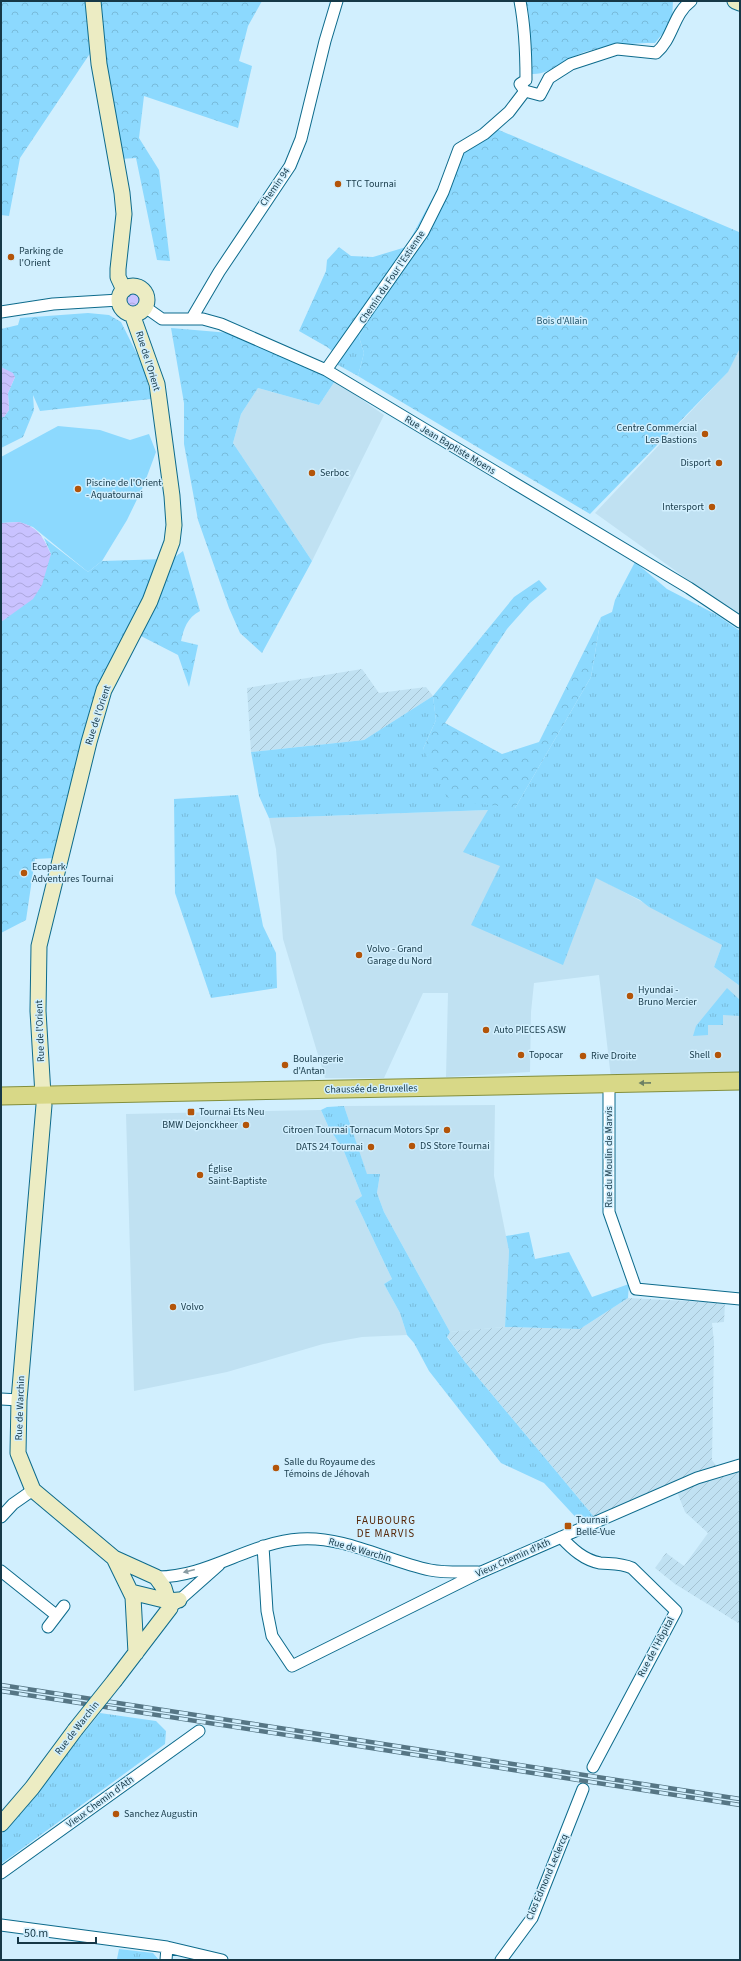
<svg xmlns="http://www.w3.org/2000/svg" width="741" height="1961" font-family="'Source Sans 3',sans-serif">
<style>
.built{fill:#c0e1f2}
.industrial{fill:url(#industrial-furrows)}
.grass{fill:url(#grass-tufts)}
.forest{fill:url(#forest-crowns)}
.garden{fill:#8cd9fe}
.water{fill:url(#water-waves)}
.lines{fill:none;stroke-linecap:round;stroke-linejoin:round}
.street-casing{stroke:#0d6b8c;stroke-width:13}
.secondary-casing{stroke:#0d6b8c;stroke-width:17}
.primary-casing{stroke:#838f3d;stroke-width:19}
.street{stroke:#fff;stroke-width:11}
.secondary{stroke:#ececc3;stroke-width:15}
.primary{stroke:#d8d887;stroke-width:17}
.rail-casing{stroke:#567685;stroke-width:4.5}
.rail{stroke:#d1effe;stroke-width:3;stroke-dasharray:9;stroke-linecap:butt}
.secondary-bridge-casing{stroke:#0d6b8c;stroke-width:17;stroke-linecap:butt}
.secondary-bridge{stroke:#ececc3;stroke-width:15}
.oneway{fill:#6d8064}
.oneway2{fill:#8a9ca3}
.poi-dot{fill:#b35409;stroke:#d1effe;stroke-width:1.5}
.labels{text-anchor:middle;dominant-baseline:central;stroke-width:3;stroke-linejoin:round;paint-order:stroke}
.poi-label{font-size:10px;fill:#163847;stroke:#d1effe;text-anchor:start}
.street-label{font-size:10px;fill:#163847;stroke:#d1effe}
.park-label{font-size:10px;fill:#235870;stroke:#d1effe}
.neighbourhood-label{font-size:11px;letter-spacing:1px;fill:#572809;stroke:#d1effe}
</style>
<defs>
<pattern id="industrial-furrows" width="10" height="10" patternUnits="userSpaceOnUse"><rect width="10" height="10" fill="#c0e1f2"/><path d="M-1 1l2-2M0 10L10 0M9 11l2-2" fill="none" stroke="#a4c2d1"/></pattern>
<pattern id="grass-tufts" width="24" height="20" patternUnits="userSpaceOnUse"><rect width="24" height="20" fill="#8cd9fe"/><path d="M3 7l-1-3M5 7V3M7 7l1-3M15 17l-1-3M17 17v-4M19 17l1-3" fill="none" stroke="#78bbdb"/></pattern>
<pattern id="forest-crowns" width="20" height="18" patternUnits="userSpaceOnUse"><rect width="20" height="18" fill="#8cd9fe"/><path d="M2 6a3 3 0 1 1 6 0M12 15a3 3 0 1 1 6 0" fill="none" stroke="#78bbdb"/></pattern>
<pattern id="water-waves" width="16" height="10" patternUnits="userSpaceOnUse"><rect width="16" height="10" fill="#c9c2ff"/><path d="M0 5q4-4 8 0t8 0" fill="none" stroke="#aca7dc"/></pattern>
</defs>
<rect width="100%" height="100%" fill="#d1effe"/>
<path class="built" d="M740,348V617L595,513L727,373Z
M335,381L384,415L312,561L233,443L241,414L258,388L319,405Z
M488,810L596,877L722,945L714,967L740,986V1076L611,1078L599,975L534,983L531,1012L530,1072L446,1077L448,993H423L384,1078H325L283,939L276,849L269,818Z
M495,1105L494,1176L509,1251L505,1327L450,1332L384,1212L377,1193L380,1174L367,1175L344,1106Z
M321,1110L329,1128L343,1149L362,1196L355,1201L392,1279L384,1284L400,1313L407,1335L362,1337L323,1344L227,1372L134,1391L126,1114Z"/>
<path class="industrial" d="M362,669L379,693L426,687L433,696L364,740L251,752L247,688Z
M628,1298L725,1303L724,1322L712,1323L714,1342L712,1460L724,1477L740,1471V1624L675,1584L655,1568L666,1553L684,1566L708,1533L685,1512L674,1484L595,1518L465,1362L447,1336L450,1332L505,1327L580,1329Z"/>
<path class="grass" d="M359,324L364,327L359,337L364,353L358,376L338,365L339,359Z
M635,562L667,589L717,615L740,631V986L714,967L722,945L649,907L640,900L596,878L563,965L471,925L500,866L463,852L488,810L269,818L259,796L251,752L364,740L433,696L436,720L423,749L515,808L591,677L601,617L612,612L615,600Z
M238,795L263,926L276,953L277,988L211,998L175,893L174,799Z
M727,988L740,1000V1016L723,1015V1025H708V1035L693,1036L696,1026Z
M344,1106L367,1174H380L377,1193L384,1212L450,1332L447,1337L465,1362L595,1518L581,1523L544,1483L501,1463L429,1371L414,1343L407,1335L400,1313L384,1284L392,1279L355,1201L362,1196L343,1149L329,1128L321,1110L327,1107Z
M100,1713L156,1721L166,1731L165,1744L1,1864V1835Z
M119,1949L153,1953L159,1960L117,1959Z"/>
<path class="forest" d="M1,1H89L91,52L20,158L9,216L1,215Z
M95,1H262L248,26L239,61L252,66L238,128L144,96L139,138L159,170L170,261L157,260L136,158L120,159Z
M526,1H673L672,22L655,43C632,43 610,45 588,51C568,56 552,75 532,74L529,14Z
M492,127L739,232L740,234V348L728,372L590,514L358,376L364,353L359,337L374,307L336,354L327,347L299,331L326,271L327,260L339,247L351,256L373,257L406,247L459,149Z
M88,313L109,315L121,322L145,370L151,399L40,411L33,395L34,410L23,437L1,448V417H4L9,410L8,393L15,377L1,367V329L18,325L20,318Z
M171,328L230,333L335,381L319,405L258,388L241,414L233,443L312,561L262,653L240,633L229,608L198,520L184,444V403Z
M44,538L88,572L102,561L165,559L95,701L55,858L35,859L26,920L1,933V622L12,613L51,554Z
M183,551L200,611C187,618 184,628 181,641L198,645L189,687L178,655L137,634L175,557Z
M539,580L547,589L530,603L507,629L445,723L502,754L539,742L601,617L591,677L515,808L449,800L423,749L436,720L433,696L514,597Z
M529,1232L535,1259L569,1252L592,1297L629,1284L628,1298L580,1329L505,1327L509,1251L506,1236Z"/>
<path class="garden" d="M58,426L100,430L130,440L149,434L156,452L143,487L127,520L102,561L88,572L33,527L19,522L1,523V457Z"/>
<path class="water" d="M124 301a8 8 0 1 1 16 0a8 8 0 1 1-16 0Z
M1,367L13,373L15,377L8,393L9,410L4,417H1Z
M19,522C38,527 43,537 51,554L42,585L33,599L1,622V523Z"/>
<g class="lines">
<g class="street-casing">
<path id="street" d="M520,1C525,27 526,53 526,80L520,84L525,91
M145,307L162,319H203L221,324L326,370L689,588L740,622
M1,312L53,304L119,300
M192,318L219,272L290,166L301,139L325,41L337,1
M326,370L423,232L443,192L459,149L484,134L509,112L525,91L540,95L549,78L571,64L617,49L656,53C673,39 673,14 691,1
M609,1084V1212L636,1289L740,1299
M1,1399L19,1400
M1,1517L13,1504L33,1490
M561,1537C572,1549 584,1560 600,1563C612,1564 621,1563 632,1568L676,1611L593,1767
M263,1546L267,1611L272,1636L292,1666L479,1573L697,1478L740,1465
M1,1571L56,1615
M156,1577C207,1578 250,1542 300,1539C345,1536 387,1561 430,1570C445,1573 463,1572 478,1572
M175,1604L219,1565
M48,1627L64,1606
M1,1873L199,1731
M1,1925L167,1947L222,1960
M166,1960L167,1947
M501,1960L532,1918L583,1789"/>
</g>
<g class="secondary-casing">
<path id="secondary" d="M93,1L99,64L122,193L124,214L118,269V277L124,290
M735,1L740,3
M119 300a14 14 0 1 1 28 0a14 14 0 1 1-28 0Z
M43,1095L38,1011L39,946L89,742L104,690L150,601L172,542L174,525L172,496L157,384L132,314
M44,1105L19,1400L18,1453L33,1490L114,1558L156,1577L164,1588L170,1608L115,1680
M114,1558L133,1597L136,1653
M131,1592L168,1601L179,1600
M1,1824L32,1788L75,1730"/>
</g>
<g class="primary-casing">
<path id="primary" d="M1,1096L740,1081"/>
</g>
<use href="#street" class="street"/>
<use href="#secondary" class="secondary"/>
<use href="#primary" class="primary"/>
<g class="rail-casing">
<path id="rail" d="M1,1685L740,1799
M1,1691L740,1805"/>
</g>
<use href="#rail" class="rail"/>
<g class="secondary-bridge-casing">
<path id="secondary-bridge" d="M75,1730L115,1680"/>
</g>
<use href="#secondary-bridge" class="secondary-bridge"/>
</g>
<defs><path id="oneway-solid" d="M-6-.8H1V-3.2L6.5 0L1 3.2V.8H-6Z"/></defs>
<use class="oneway" href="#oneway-solid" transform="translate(645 1083) rotate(179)"/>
<use class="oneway2" href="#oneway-solid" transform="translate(189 1571) rotate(166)"/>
<g class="poi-dot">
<circle cx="338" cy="184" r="4"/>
<circle cx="11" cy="257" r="4"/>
<circle cx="705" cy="434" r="4"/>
<circle cx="719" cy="463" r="4"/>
<circle cx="312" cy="473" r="4"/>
<circle cx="78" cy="489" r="4"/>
<circle cx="712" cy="507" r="4"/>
<circle cx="24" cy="873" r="4"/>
<circle cx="359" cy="955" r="4"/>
<circle cx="630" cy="996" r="4"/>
<circle cx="486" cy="1030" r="4"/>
<circle cx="521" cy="1055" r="4"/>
<circle cx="718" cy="1055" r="4"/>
<circle cx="583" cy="1056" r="4"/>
<circle cx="285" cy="1065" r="4"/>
<rect x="187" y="1108" width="8" height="8" rx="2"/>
<circle cx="246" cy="1125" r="4"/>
<circle cx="447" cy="1130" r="4"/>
<circle cx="412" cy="1146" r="4"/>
<circle cx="371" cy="1147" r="4"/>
<circle cx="200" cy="1175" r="4"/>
<circle cx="173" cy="1307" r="4"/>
<circle cx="276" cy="1468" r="4"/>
<rect x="564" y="1522" width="8" height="8" rx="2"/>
<circle cx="116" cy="1814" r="4"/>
</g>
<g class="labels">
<g class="poi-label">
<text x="346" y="184">TTC Tournai</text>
<text x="19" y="251">Parking de<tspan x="19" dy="12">l'Orient</tspan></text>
<text x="697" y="428" text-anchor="end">Centre Commercial<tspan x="697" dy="12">Les Bastions</tspan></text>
<text x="711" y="463" text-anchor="end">Disport</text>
<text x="320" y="473">Serboc</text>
<text x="86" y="483">Piscine de l'Orient<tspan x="86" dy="12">- Aquatournai</tspan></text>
<text x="704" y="507" text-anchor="end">Intersport</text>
<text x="32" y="867">Ecopark<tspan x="32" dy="12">Adventures Tournai</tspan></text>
<text x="367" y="949">Volvo - Grand<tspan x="367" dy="12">Garage du Nord</tspan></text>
<text x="638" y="990">Hyundai -<tspan x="638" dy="12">Bruno Mercier</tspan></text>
<text x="494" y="1030">Auto PIECES ASW</text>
<text x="529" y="1055">Topocar</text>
<text x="710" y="1055" text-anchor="end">Shell</text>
<text x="591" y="1056">Rive Droite</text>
<text x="293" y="1059">Boulangerie<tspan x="293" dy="12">d'Antan</tspan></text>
<text x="199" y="1112">Tournai Ets Neu</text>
<text x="238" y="1125" text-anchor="end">BMW Dejonckheer</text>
<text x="439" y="1130" text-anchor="end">Citroen Tournai Tornacum Motors Spr</text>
<text x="420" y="1146">DS Store Tournai</text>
<text x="363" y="1147" text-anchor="end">DATS 24 Tournai</text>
<text x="208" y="1169">Église<tspan x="208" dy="12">Saint-Baptiste</tspan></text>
<text x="181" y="1307">Volvo</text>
<text x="284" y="1462">Salle du Royaume des<tspan x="284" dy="12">Témoins de Jéhovah</tspan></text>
<text x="576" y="1520">Tournai<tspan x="576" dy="12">Belle-Vue</tspan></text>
<text x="124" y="1814">Sanchez Augustin</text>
</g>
<g class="street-label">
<text transform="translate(275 187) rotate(-55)">Chemin 94</text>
<text transform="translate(392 277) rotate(-56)">Chemin du Four l'Estienne</text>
<text transform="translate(148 361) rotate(73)">Rue de l'Orient</text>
<text transform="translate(450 445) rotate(31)">Rue Jean Baptiste Moens</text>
<text transform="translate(98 715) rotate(-72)">Rue de l'Orient</text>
<text transform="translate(40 1031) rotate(-92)">Rue de l'Orient</text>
<text transform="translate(371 1089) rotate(-1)">Chaussée de Bruxelles</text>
<text transform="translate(609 1157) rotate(-90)">Rue du Moulin de Marvis</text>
<text transform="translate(20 1408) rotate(-88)">Rue de Warchin</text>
<text transform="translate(360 1550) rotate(16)">Rue de Warchin</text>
<text transform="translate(513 1558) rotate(-24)">Vieux Chemin d'Ath</text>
<text transform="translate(656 1647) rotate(-62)">Rue de l'Hôpital</text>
<text transform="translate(77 1728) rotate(-52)">Rue de Warchin</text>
<text transform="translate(100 1802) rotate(-36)">Vieux Chemin d'Ath</text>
<text transform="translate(547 1877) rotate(-67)">Clos Edmond Leclercq</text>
</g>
<g class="park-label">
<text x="562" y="321">Bois d'Allain</text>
</g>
<g class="neighbourhood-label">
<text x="386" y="1520">FAUBOURG<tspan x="386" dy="13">DE MARVIS</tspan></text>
</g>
</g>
<rect width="741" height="1961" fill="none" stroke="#163847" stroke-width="4"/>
<path d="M18 1937v6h78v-6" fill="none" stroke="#163847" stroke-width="2"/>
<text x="24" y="1937" font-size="12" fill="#163847" stroke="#d1effe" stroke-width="3" paint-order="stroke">50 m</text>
</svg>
